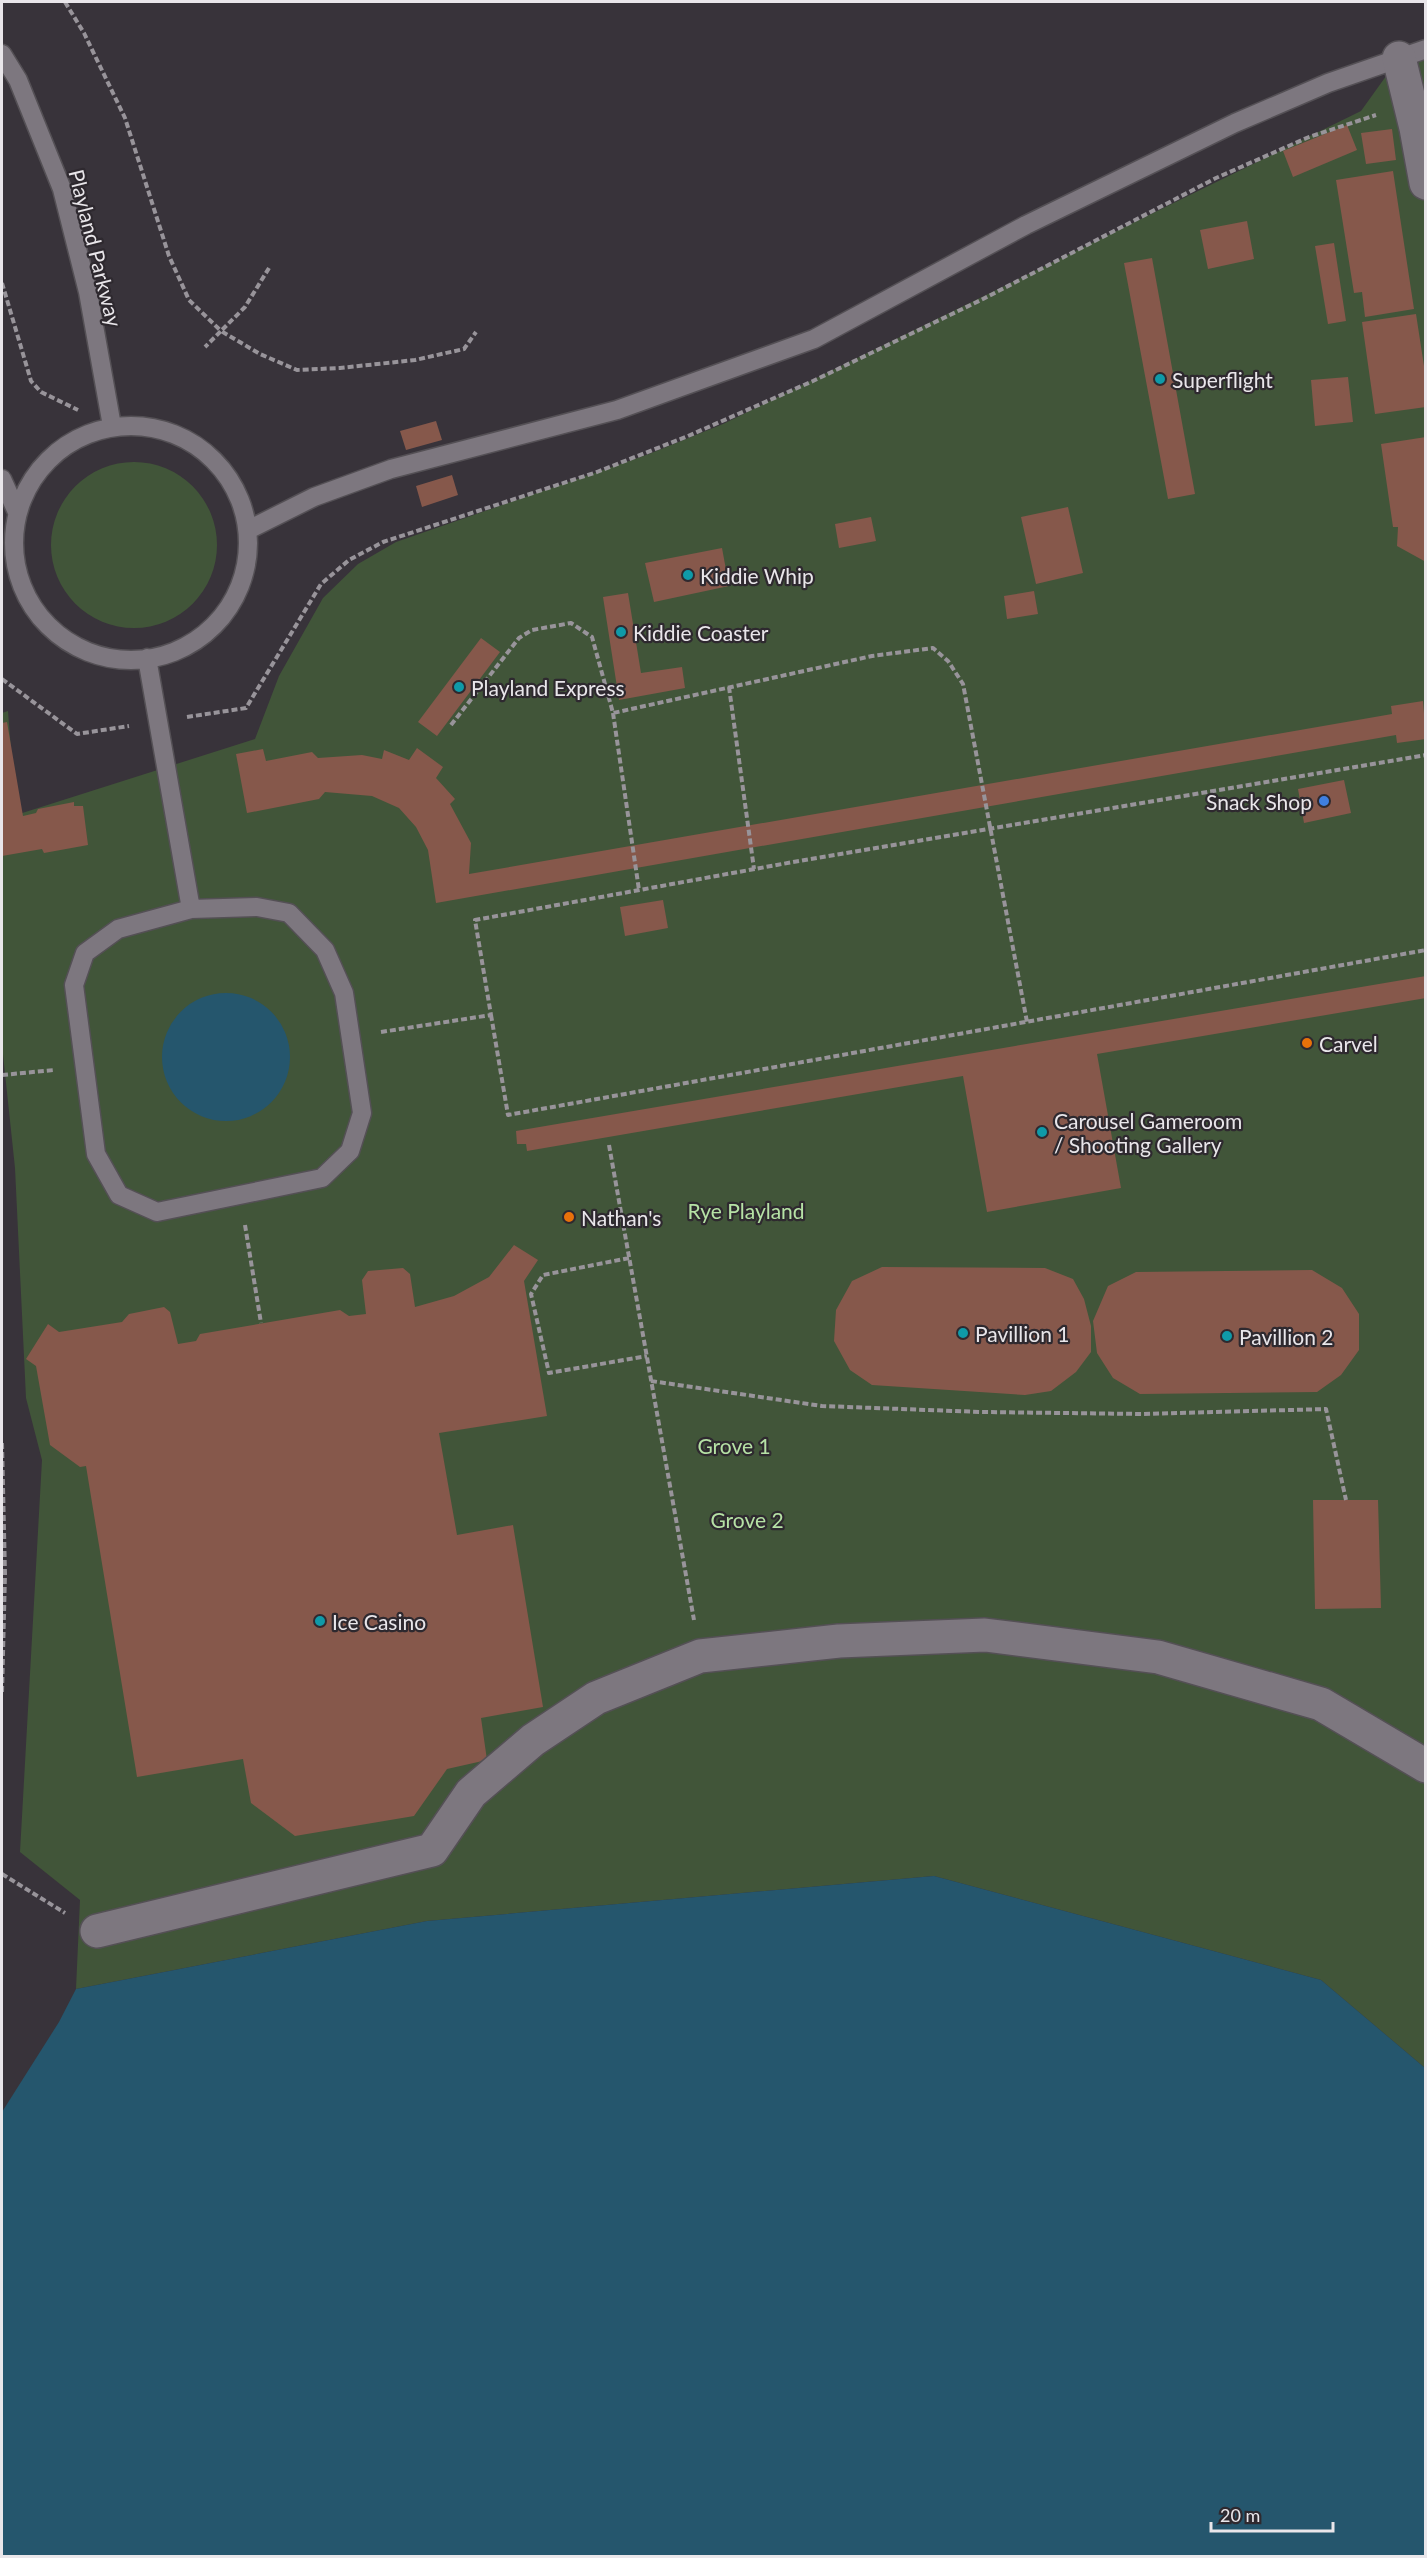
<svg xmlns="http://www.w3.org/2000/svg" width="1427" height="2558" font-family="Lato,sans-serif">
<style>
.green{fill:#415539}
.water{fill:#25566d}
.building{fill:#86584b}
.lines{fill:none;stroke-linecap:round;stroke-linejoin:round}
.lane-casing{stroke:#545055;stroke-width:21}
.street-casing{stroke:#545055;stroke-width:36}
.path{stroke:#98949a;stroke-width:4;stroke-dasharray:6 3;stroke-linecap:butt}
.lane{stroke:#7d777f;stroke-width:18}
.street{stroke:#7d777f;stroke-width:33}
.culture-dot{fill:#0f9aa8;stroke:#2e292f;stroke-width:2}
.shop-dot{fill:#3f7fe0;stroke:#2e292f;stroke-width:2}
.food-dot{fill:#e8710a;stroke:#2e292f;stroke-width:2}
.labels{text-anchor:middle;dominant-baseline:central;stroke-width:4.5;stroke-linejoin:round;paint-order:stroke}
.street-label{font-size:21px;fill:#e9e6ea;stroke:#2e292f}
.poi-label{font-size:21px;fill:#e9e6ea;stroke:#2e292f;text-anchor:start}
.park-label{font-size:21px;fill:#b6e2a5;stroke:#2e292f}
</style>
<rect width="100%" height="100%" fill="#38333a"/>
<path class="green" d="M1425,49V2068L1321,1980L934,1876L427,1921L76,1989L80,1900L20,1852L42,1460L26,1398L15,1168L2,1045V713L8,711L16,815L255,739L279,676L323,598L358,564L396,542L649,454L723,424L1361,111L1399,58Z
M51 545a83 83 0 1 1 166 0a83 83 0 1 1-166 0Z"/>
<path class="water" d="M162 1057a64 64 0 1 1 128 0a64 64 0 1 1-128 0Z
M934,1876L1321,1980L1425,2068V2556H2V2112L59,2022L76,1989L427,1921Z"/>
<path class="building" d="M1347,125L1357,150L1293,177L1283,151Z
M1392,129L1396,160L1366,164L1361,133Z
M1393,171L1414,309L1365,317L1362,292L1354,293L1336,180Z
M1247,221L1254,259L1208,269L1200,230Z
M1334,243L1346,321L1328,324L1315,246Z
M1152,258L1195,494L1168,499L1124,263Z
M1416,314L1426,379V407L1375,414L1362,322Z
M1348,377L1353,422L1315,426L1311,380Z
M436,421L442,440L406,450L400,431Z
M1426,437V562L1397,546L1398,527H1393L1381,444Z
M452,475L458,495L422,507L416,486Z
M1068,507L1083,573L1036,584L1021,517Z
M871,517L876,541L839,548L835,524Z
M722,548L729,586L654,602L645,563Z
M1034,591L1038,614L1007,619L1004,596Z
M628,593L641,673L682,667L685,688L619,700L603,597Z
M481,638L500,652L437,736L418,722Z
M1423,701L1426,739L1397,743L1396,735L436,903L428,850L416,827L399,808L372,796L325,792L319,799L247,813L236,754L263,749L266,761L312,752L318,758L362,755L382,759L384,750L409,760L417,748L443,767L436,778L455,799L450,804L471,843L469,874L1392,714L1391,706Z
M7,722L23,816L36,813L38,809L74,802V806H83L88,845L44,853L42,849L2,856V723Z
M1344,780L1351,813L1304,823L1298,789Z
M663,900L668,928L625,936L620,907Z
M1426,976V998L1097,1054L1121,1188L987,1212L963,1076L527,1151L526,1144H517L516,1131Z
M514,1245L538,1260L524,1281L547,1416L439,1433L457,1535L513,1525L543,1707L481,1718L487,1760L447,1769L414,1816L295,1836L251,1803L243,1759L137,1777L86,1466L80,1467L50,1445L36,1366L26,1359L48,1324L59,1332L122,1322L129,1314L164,1307L170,1312L178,1344L196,1341L200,1334L340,1310L349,1316L366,1314L362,1280L368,1271L403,1268L410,1274L415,1307L454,1296L489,1277Z
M882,1267L1045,1268L1073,1279L1084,1299L1091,1326V1352L1076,1372L1051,1391L1025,1395L872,1385L850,1370L834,1341L836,1310L852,1281Z
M1312,1270L1342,1288L1359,1314V1350L1341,1375L1317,1392L1140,1394L1113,1378L1097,1353L1093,1321L1108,1286L1136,1272Z
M1313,1500H1378L1381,1608L1315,1609Z"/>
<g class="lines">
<g class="lane-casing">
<path id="lane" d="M2,54L18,80L62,189L88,292L112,426
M14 543a117 117 0 1 1 234 0a117 117 0 1 1-234 0Z
M2,479L17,512
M248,530L314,497L391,469L617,410L814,339L1026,225L1235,123L1328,83L1426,49
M147,658L191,909L257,907L289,913L325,950L344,993L362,1113L350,1151L322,1178L157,1212L119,1195L96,1154L74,985L85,953L118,929L191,909"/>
</g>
<g class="street-casing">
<path id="street" d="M1399,58L1416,128L1426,183
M97,1931L432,1850L471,1793L533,1740L596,1698L700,1656L839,1641L985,1635L1158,1657L1321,1704L1426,1766"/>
</g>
<path class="path" d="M65,2L84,33L125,118L169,256L189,300L221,331L205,347
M269,268L245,307L221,331L260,354L297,370L340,368L415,360L464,349L476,332
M2,283L31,381L41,392L78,410
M2,679L77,734L129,726
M729,687L754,869
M613,713L639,890
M187,717L246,708L321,584L349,560L383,542L597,472L688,436L813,381L983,299L1216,178L1309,137L1376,115
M451,725L519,638L532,630L571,623L592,637L613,713L872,656L933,648L948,661L963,684L1027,1022
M491,1015L508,1115L1426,950
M381,1032L491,1015L475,920L793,862L1426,755
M2,1075L54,1070
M609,1145L694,1620
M245,1225L261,1323
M629,1258L543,1275L531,1294L549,1373L647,1356
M651,1381L822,1406L981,1412L1144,1414L1326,1409L1346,1500
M2,1443L5,1574L2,1693
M2,1874L65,1913"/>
<use href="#lane" class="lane"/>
<use href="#street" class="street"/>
</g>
<g class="culture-dot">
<circle cx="1160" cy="379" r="6"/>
<circle cx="688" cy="575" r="6"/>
<circle cx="621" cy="632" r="6"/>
<circle cx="459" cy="687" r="6"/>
<circle cx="1042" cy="1132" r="6"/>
<circle cx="963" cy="1333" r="6"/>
<circle cx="1227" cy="1336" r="6"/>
<circle cx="320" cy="1621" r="6"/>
</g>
<circle class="shop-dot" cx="1324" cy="801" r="6"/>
<g class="food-dot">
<circle cx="1307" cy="1043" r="6"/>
<circle cx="569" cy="1217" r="6"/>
</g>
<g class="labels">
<g class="street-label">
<text transform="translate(96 248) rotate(76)">Playland Parkway</text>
</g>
<g class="poi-label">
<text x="1172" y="379">Superflight</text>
<text x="700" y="575">Kiddie Whip</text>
<text x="633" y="632">Kiddie Coaster</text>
<text x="471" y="687">Playland Express</text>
<text x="1312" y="801" text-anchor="end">Snack Shop</text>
<text x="1319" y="1043">Carvel</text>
<text x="1054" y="1120">Carousel Gameroom<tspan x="1054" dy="24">/ Shooting Gallery</tspan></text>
<text x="581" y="1217">Nathan's</text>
<text x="975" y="1333">Pavillion 1</text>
<text x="1239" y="1336">Pavillion 2</text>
<text x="332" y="1621">Ice Casino</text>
</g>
<g class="park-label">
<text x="746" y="1210">Rye Playland</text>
<text x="734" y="1445">Grove 1</text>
<text x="747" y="1519">Grove 2</text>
</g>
</g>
<rect width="1427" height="2558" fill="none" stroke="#e9e6ea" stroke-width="6"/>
<path d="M1211 2522v9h122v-9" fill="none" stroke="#e9e6ea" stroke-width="3"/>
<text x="1220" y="2522" font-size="18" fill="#e9e6ea" stroke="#2e292f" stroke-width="4.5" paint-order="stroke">20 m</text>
</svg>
